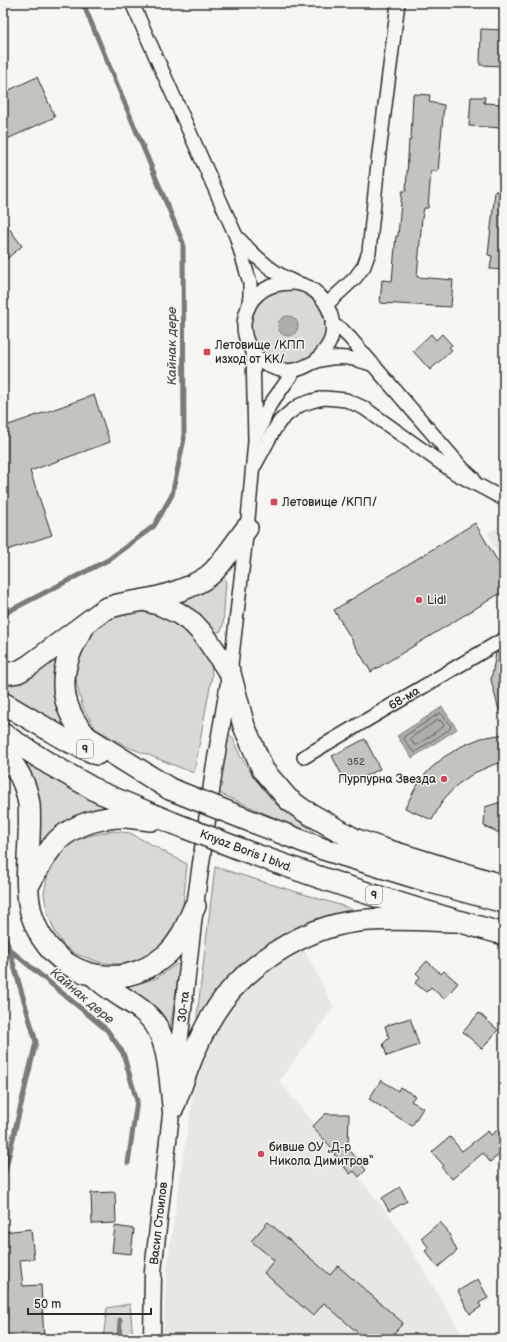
<svg xmlns="http://www.w3.org/2000/svg" width="507" height="1342" font-family="'Balsamiq Sans',sans-serif">
<style>
.built{fill:#e7e7e3}
.green{fill:#d9d9d5;stroke:#828280}
.water{fill:#aeaeab;stroke:#7a7a78}
.lines{fill:none;stroke-linecap:round;stroke-linejoin:round}
.shore{stroke:#5f5f5e;stroke-width:1}
.stream{stroke:#7a7a78;stroke-width:5}
.building{fill:#c3c3c0;stroke:#2b2b2b}
.minor-casing{stroke:#2b2b2b;stroke-width:16}
.tertiary-casing{stroke:#2b2b2b;stroke-width:19}
.trunk-casing{stroke:#2b2b2b;stroke-width:24}
.minor{stroke:#f6f6f2;stroke-width:13}
.tertiary{stroke:#f6f6f2;stroke-width:16}
.trunk{stroke:#f6f6f2;stroke-width:21}
.trunk-bridge-casing{stroke:#2b2b2b;stroke-width:24;stroke-linecap:butt}
.trunk-bridge{stroke:#f6f6f2;stroke-width:21}
.poi-dot{fill:#d1495b;stroke:#f6f6f2;stroke-width:1.5}
.labels{text-anchor:middle;dominant-baseline:central;stroke-width:3;stroke-linejoin:round;paint-order:stroke}
.number-label{font-size:10px;fill:#515150}
.shield{fill:#f6f6f2;stroke:#686867;stroke-width:1}
.shield-label{font-size:11px;font-weight:bold;fill:#2b2b2b}
.poi-label{font-size:12px;fill:#2b2b2b;stroke:#f6f6f2;text-anchor:start}
.street-label{font-size:12px;fill:#2b2b2b;stroke:#f6f6f2}
.water-label{font-size:13px;font-style:italic;fill:#525251;stroke:#f6f6f2}
</style>
<rect width="100%" height="100%" fill="#f6f6f2"/>
<filter id="ink" filterUnits="userSpaceOnUse"><feTurbulence type="fractalNoise" baseFrequency=".025" numOctaves="2"/><feDisplacementMap in="SourceGraphic" scale="8" xChannelSelector="R" yChannelSelector="G"/><feConvolveMatrix kernelMatrix="1 2 1 2 8 2 1 2 1" color-interpolation-filters="sRGB"/></filter>
<g filter="url(#ink)">
<path class="built" d="M503,524L504,526V564L487,533Z
M301,944L334,1007L279,1081L393,1220L465,1339H163L167,1265L194,1087L213,1039L225,1015L244,991L278,957Z"/>
<path class="green" d="M295,283L327,304L331,339L305,367L261,361L244,323L267,287Z
M222,575L226,580L223,626L221,631L218,632H214L207,623L181,601Z
M134,607L172,618L191,630L203,648L211,664L212,676L194,773L128,747L96,729L83,708L77,686L75,667L83,643L102,623L117,613Z
M58,652L69,728L65,730L3,693V685Z
M230,735C235,740 234,743 237,749C243,763 265,793 276,804C290,816 307,824 320,838L217,792L226,736Z
M29,767H33L108,809L40,851L26,768Z
M113,831L130,833L187,864L182,916L175,932L151,956L133,963L119,964L102,963L76,954L64,946L55,932L47,911L44,894L49,868L60,851L73,841L92,835Z
M215,867L349,908L353,911L328,922L200,1019H198L197,1016Z
M177,964L179,965L180,968L169,1034L123,988L157,978Z
M130,1304L133,1339H103L107,1308Z"/>
<path class="water" d="M278 326a10 10 0 1 1 20 0a10 10 0 1 1-20 0Z
M442,707L457,729L412,758L397,736Z"/>
<g class="lines">
<path class="shore" d="M440,713L442,714L451,726L450,729L415,752H413L404,739V737Z
M438,720L441,721L444,725L443,727L417,745H414L411,740V738Z"/>
<path class="stream" d="M3,616L9,611L108,560L154,526L172,495L184,439L183,243L83,3
M3,928L36,1042L3,1180
M9,949L107,1030L123,1053L137,1101L128,1163
M119,1339L120,1320"/>
</g>
<path class="building" d="M481,29L504,30V66L480,65Z
M37,77L55,117L3,141V93Z
M413,94L430,95L429,102L444,105L438,172L431,171L428,208H424L422,218L417,277L453,280L451,307L380,303L382,280L392,281L396,236H398L402,191H406L409,140H411Z
M471,97H485L484,103L501,104V105H504L503,128L469,126Z
M495,191H504V270L490,269L492,256L488,255Z
M3,220L22,246L3,262Z
M431,334L436,340L442,334L452,345L449,347L452,350L430,370L413,351Z
M94,395L110,442L30,471L52,535L7,550L3,538V427Z
M475,523L504,572V591L371,672L334,610Z
M504,648V714H500L491,680L496,653Z
M504,734V763L495,764L474,773L457,785L443,800L432,820L405,808L416,787L428,771L444,757L462,746L481,738Z
M365,739L380,769L347,785L332,756Z
M504,801V835L484,826L485,807Z
M427,961L441,974L444,971L458,983L444,999L431,987L426,992L415,983L420,977L416,973Z
M479,1013L498,1030L482,1049L463,1032Z
M410,1018L419,1045L387,1056L383,1044L389,1038L385,1026Z
M381,1080L398,1091L400,1087L415,1096L411,1101L423,1108L412,1126L369,1099Z
M325,1114H349L348,1148L366,1170L359,1177L354,1171L350,1174L334,1154L336,1152L312,1127Z
M504,1125V1151L490,1162L483,1153L452,1179L442,1168L444,1166L432,1152L450,1137L462,1151L488,1131L491,1135Z
M400,1187L407,1201L389,1211L382,1198Z
M115,1192L116,1223L92,1224L91,1193Z
M268,1222L330,1275L338,1266L403,1323L389,1339H365L324,1303L313,1316L264,1273L274,1260L251,1241Z
M440,1222L447,1230L457,1251L438,1267L425,1251L429,1248L421,1238Z
M115,1226L134,1229L131,1254L112,1252Z
M31,1229L34,1259L20,1260L23,1286L41,1285L44,1339H3V1288H8L5,1262H3V1232Z
M478,1279L488,1298L479,1303L481,1307L470,1314L458,1291Z"/>
<g class="lines">
<g class="minor-casing">
<g id="minor">
<path d="M132,3L236,236L250,283V296L248,308"/>
<path d="M238,238C250,251 262,263 277,273C283,277 290,280 296,283C300,284 304,285 308,287C326,296 337,319 331,339C328,348 321,355 315,362"/>
<path d="M295,283C280,283 267,285 256,296C246,306 242,322 245,335C250,357 272,374 295,370C302,369 308,365 314,362C320,360 327,359 332,358C347,356 359,360 374,365"/>
<path d="M327,304L355,278L364,266L369,252L379,153L398,3"/>
<path d="M332,325L341,329L350,338L463,469L473,478"/>
<path d="M258,433L269,406L295,370"/>
<path d="M255,465L274,430L280,421L289,413L300,405L312,401L324,398L336,399L346,400L364,408L455,473L504,499"/>
<path d="M230,673L248,519L255,441L253,353"/>
<path id="s1" d="M304,757L504,639"/>
</g>
</g>
<g class="tertiary-casing">
<g id="tertiary">
<path id="s2" d="M152,1339L153,1271L195,906L214,770L230,677"/>
</g>
</g>
<g class="trunk-casing">
<path id="trunk" d="M144,600L161,605L178,613L193,623L204,635L230,673L244,726L263,770L288,799L303,810L354,839L383,849L504,886
M82,630C58,667 56,705 88,738L170,789
M3,674L18,672L30,665L105,609C120,603 129,603 144,600C163,597 200,586 214,571C226,558 236,542 247,528
M3,703L66,740L97,754
M3,734L48,763L99,792L173,823
M3,752C17,768 26,783 29,804C32,839 22,883 32,916C51,976 118,996 166,955C181,942 187,924 195,906
M253,822L323,849L427,881L504,902
M245,851C330,882 416,910 504,934
M29,884C38,869 46,852 58,840C75,824 103,816 127,817C135,818 143,819 151,820
M93,975C99,980 105,986 112,990C127,1001 145,1009 155,1024C169,1044 170,1081 173,1105
M173,1108C185,1076 196,1042 214,1013C243,966 304,927 358,921C390,917 423,920 455,921"/>
</g>
<use href="#minor" class="minor"/>
<use href="#tertiary" class="tertiary"/>
<use href="#trunk" class="trunk"/>
<g class="trunk-bridge-casing">
<path id="trunk-bridge" d="M170,789L253,822
M173,823L245,851"/>
</g>
<use href="#trunk-bridge" class="trunk-bridge"/>
</g>
</g>
<g class="poi-dot">
<rect x="203" y="348" width="8" height="8" rx="2"/>
<rect x="270" y="498" width="8" height="8" rx="2"/>
<circle cx="419" cy="600" r="4"/>
<circle cx="444" cy="779" r="4"/>
<circle cx="261" cy="1154" r="4"/>
</g>
<g class="labels">
<g class="number-label">
<text x="356" y="762">352</text>
</g>
<g class="shield">
<rect x="77" y="740" width="16" height="18" rx="3"/>
<rect x="366" y="886" width="16" height="18" rx="3"/>
</g>
<g class="shield-label">
<text x="85" y="749">9</text>
<text x="374" y="895">9</text>
</g>
<g class="poi-label">
<text x="215" y="345">Летовище /КПП<tspan x="215" dy="14">изход от КК/</tspan></text>
<text x="282" y="502">Летовище /КПП/</text>
<text x="427" y="600">Lidl</text>
<text x="436" y="779" text-anchor="end">Пурпурна Звезда</text>
<text x="269" y="1147">бивше ОУ „Д-р<tspan x="269" dy="14">Никола Димитров“</tspan></text>
</g>
<g class="street-label">
<text stroke="none"><textPath href="#s1" startOffset="116">68-ма</textPath></text>
<text transform="translate(246 851) rotate(21)">Knyaz Boris I blvd.</text>
<text stroke="none"><textPath href="#s2" startOffset="334">30-та</textPath></text>
<text stroke="none"><textPath href="#s2" startOffset="116">Васил Стоилов</textPath></text>
</g>
<g class="water-label">
<text transform="translate(172 346) rotate(-90)">Кайнак дере</text>
<text transform="translate(82 996) rotate(40)">Кайнак дере</text>
</g>
</g>
<rect width="507" height="1342" fill="none" stroke="#f6f6f2" stroke-width="16"/>
<rect x="8" y="8" width="491" height="1326" fill="none" stroke="#2b2b2b" stroke-width="1.5" filter="url(#ink)"/>
<path d="M28 1308v6h123v-6" fill="none" stroke="#2b2b2b" stroke-width="2"/>
<text x="34" y="1308" font-size="12" fill="#2b2b2b" stroke="#f6f6f2" stroke-width="3" paint-order="stroke">50 m</text>
</svg>
